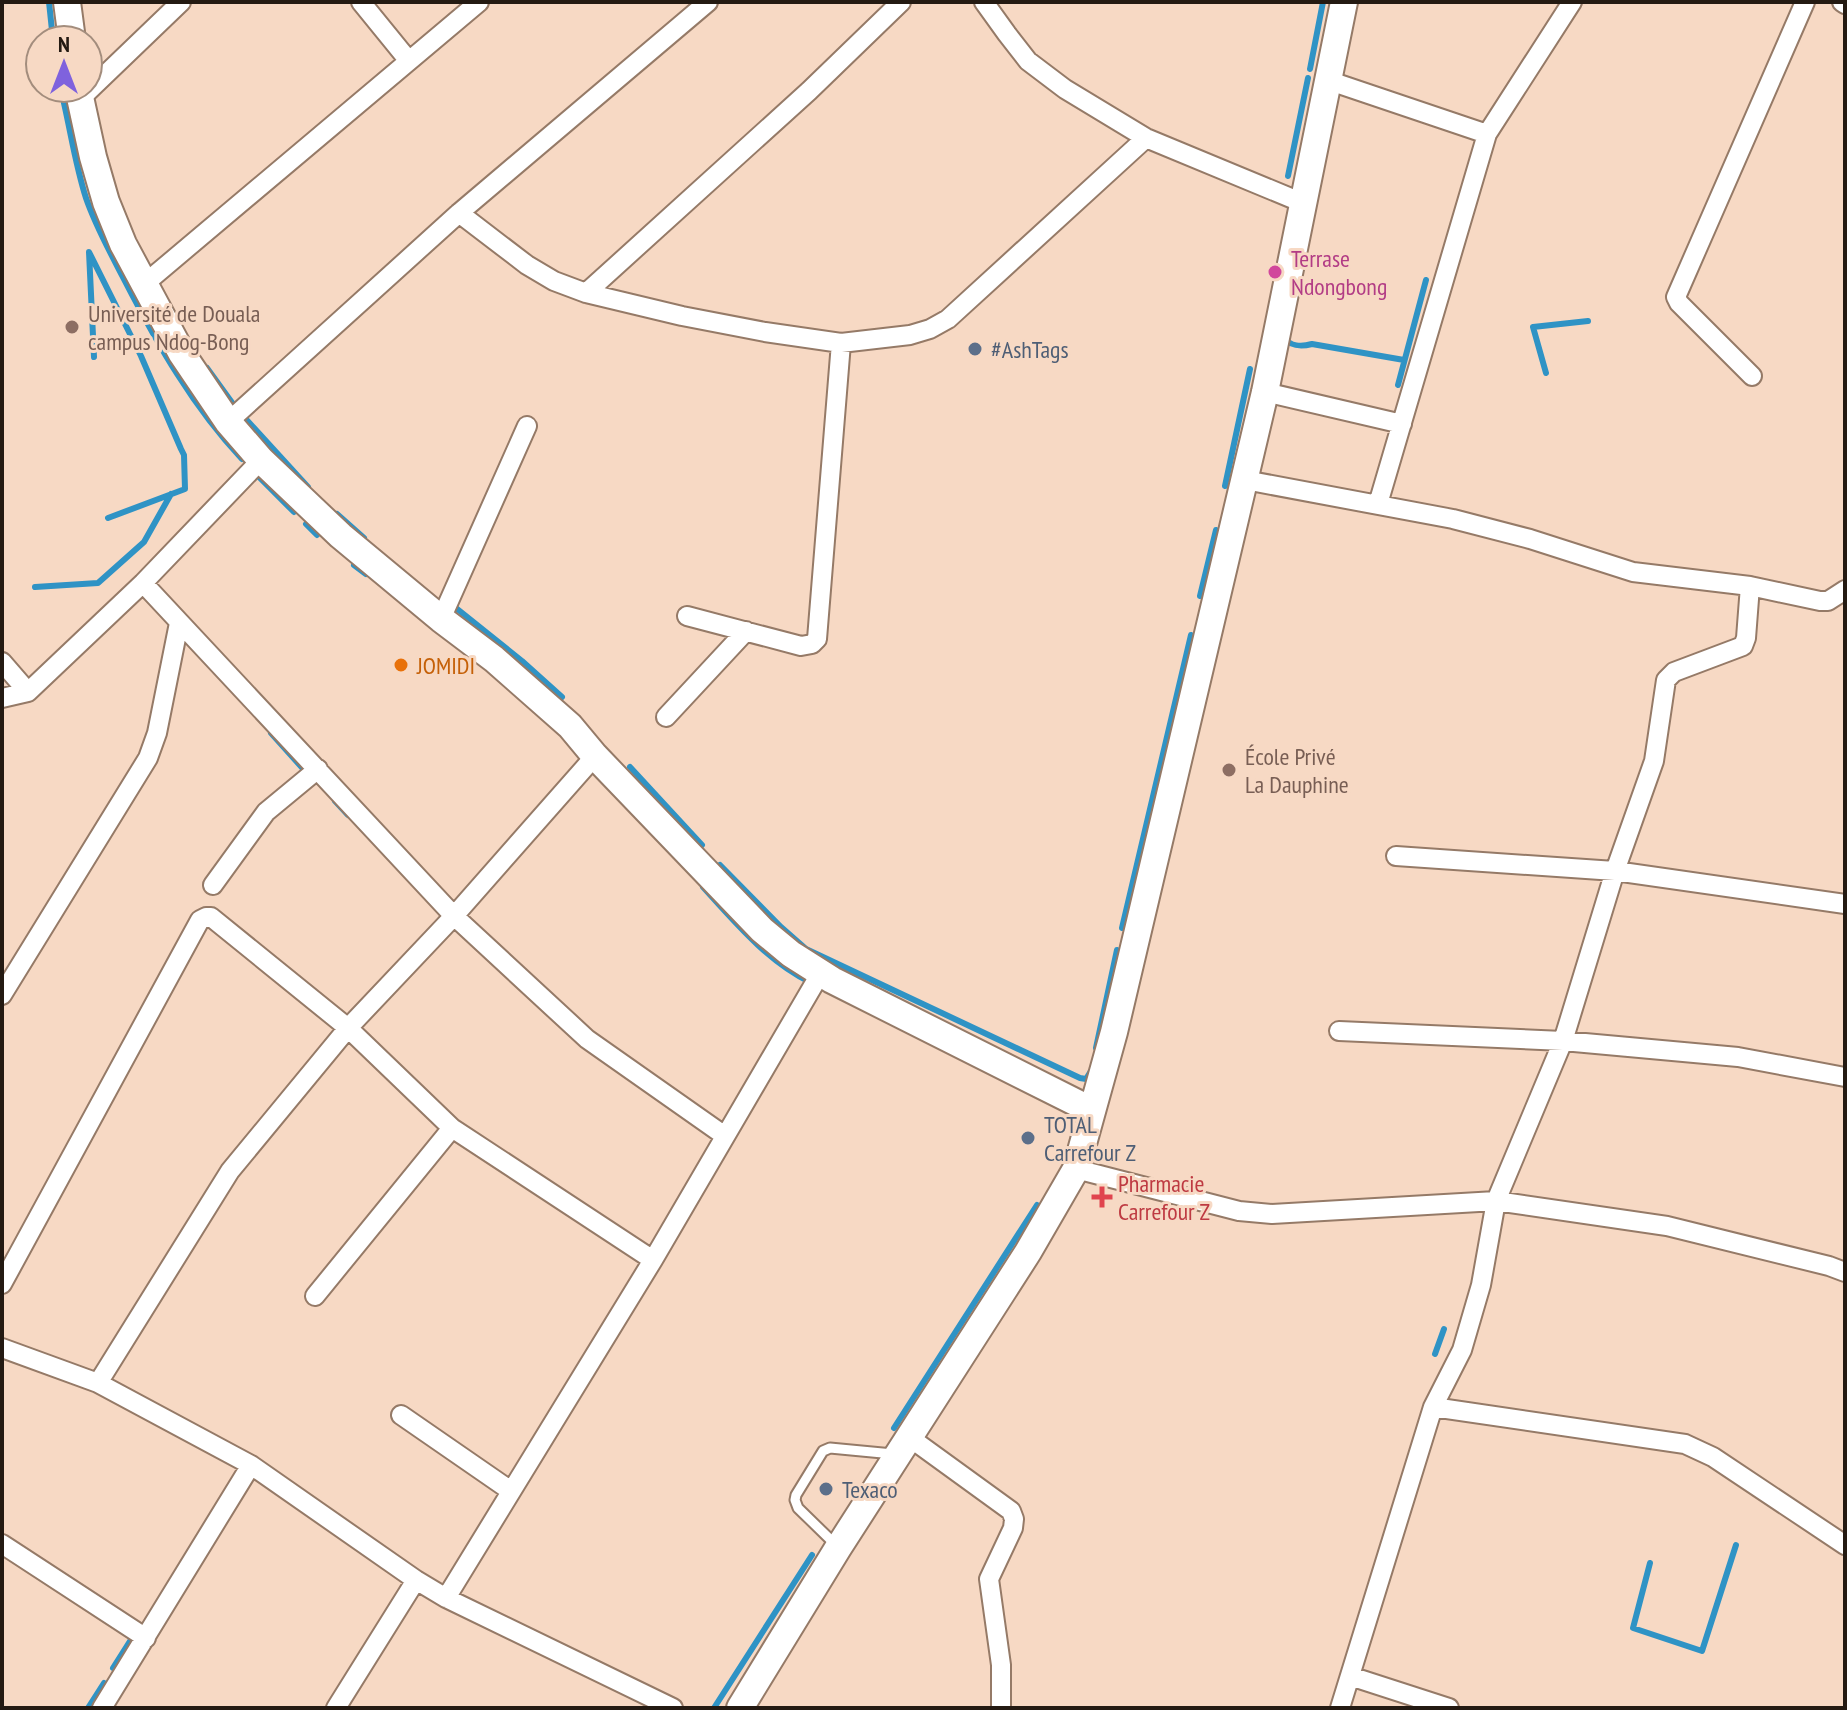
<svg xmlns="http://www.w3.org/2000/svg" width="1847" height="1710" font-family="'PT Sans Narrow',sans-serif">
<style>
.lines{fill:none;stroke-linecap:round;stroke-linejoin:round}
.stream{stroke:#2f93c5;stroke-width:6}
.service-casing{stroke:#957a67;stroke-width:13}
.minor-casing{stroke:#957a67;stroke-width:22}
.secondary-casing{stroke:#957a67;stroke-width:30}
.service{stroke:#fff;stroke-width:9}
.minor{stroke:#fff;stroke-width:18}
.secondary{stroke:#fff;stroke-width:26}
.hotel-dot{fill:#d1479c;stroke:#f7d9c4;stroke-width:3}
.education-dot{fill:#8d6e63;stroke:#f7d9c4;stroke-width:3}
.service-dot{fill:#5c6f8a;stroke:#f7d9c4;stroke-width:3}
.food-dot{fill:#e8710a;stroke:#f7d9c4;stroke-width:3}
.health-dot{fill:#e0444e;stroke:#f7d9c4;stroke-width:3}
.labels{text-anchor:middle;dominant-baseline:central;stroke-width:6;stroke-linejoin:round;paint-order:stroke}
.hotel-label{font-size:24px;fill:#b23c85;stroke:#f7d9c4;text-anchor:start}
.education-label{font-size:24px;fill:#785e54;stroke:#f7d9c4;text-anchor:start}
.service-label{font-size:24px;fill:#4e5e75;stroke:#f7d9c4;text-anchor:start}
.food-label{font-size:24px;fill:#c56008;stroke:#f7d9c4;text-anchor:start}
.health-label{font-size:24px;fill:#be3a42;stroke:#f7d9c4;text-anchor:start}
</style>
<rect width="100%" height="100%" fill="#f7d9c4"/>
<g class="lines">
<path class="stream" d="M49,2L53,40
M1310,69L1323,2
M60,88L62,94
M64,103C71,134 76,167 86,198C96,227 111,254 125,281C158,345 193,407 242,459
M1288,176L1308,78
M1283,337C1291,347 1301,347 1312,344L1404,360
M94,357L89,252L141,356L181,449L184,455L185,489L108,518
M207,368L233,404
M1546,373L1533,327L1588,321
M1398,385L1426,280
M244,417L308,487
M259,477L294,512
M1225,486L1250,369
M337,514L364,538
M306,524L317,535
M354,565L366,574
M35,587L98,583L144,542L171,494
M1200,596L1216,530
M456,608L522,661L562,697
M271,733L306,772
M630,767L702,845
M335,801L348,815
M720,865L781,927L806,949L1080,1078L1086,1079L1091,1071
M703,887C734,921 767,961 810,982
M1122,928L1191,635
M1096,1048L1117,950
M1435,1354L1444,1329
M894,1428L1037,1205
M1650,1563L1633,1628L1702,1651L1736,1545
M113,1668L132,1638
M88,1708L104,1683
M714,1708L812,1555"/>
<g class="service-casing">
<path id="service" d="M836,1545L798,1508L795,1500L796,1495L823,1451L830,1448L893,1454"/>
</g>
<g class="minor-casing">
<path id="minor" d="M361,2L409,61
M984,2L1007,34L1028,61L1065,89L1146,138L1303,203
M1842,2L1845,4
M1327,80L1487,134
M80,99L181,2
M459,213L527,265L554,281L586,293L682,316L765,332L841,343L910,335L930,329L948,319L1146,138
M143,285L479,2
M586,293L809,91L901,2
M1752,376L1679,303L1676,297L1805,2
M1265,392L1402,424
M228,422L459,213L708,2
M1245,480L1453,519L1530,539L1633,572L1750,586L1820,601H1828L1845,590
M1378,504L1487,134L1572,2
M143,583L454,916L587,1039L725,1136
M687,616L801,646L812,644L817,639L841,343
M441,619L527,426
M2,662L28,692
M2,698L28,692L143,583L261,460
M666,717L746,631
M1396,856L1615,871L1845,904
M213,885L266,812L318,769
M2,995L148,758L157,733L179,623
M1339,1031L1563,1041L1738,1057L1845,1077
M1076,1169L1239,1211L1272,1214L1496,1201L1667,1226L1829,1266L1845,1272
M2,1284L200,920L206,917H211L348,1028L452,1128L653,1260
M315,1296L452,1128
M2,1348L98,1383L251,1465L416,1580L446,1598L673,1708
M98,1383L230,1171L348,1028L454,916L595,756
M1433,1407L1685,1444L1713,1457L1845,1545
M401,1415L511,1491
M909,1437L1011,1511L1014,1519L1013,1528L989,1579L1001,1665V1708
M2,1544L146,1638
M446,1598L653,1260L820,974
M1350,1676L1449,1708
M102,1708L251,1465
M336,1708L416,1580
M1340,1708L1433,1407L1462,1350L1481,1285L1496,1201L1563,1041L1615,871L1654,761L1666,680L1674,672L1743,646L1746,638L1750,586"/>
</g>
<g class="secondary-casing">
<path id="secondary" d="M67,2L72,40
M78,88L93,157L106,202L123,244L182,354L228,422L261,460L341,536L441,619L494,659L570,726L595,756L762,930L791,954L832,980L1091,1110
M740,1708L838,1548L1028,1252L1076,1169L1114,1032L1265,392L1344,2"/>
</g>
<use href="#service" class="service"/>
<use href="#minor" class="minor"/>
<use href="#secondary" class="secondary"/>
</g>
<circle class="hotel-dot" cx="1275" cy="272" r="8"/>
<g class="education-dot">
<circle cx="72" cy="327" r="8"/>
<circle cx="1229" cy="770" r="8"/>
</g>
<g class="service-dot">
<circle cx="975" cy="349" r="8"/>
<circle cx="1028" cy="1138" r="8"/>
<circle cx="826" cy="1489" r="8"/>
</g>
<circle class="food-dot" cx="401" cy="665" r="8"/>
<path class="health-dot" d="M1098 1185h8v8h8v8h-8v8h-8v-8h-8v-8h8z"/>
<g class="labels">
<g class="hotel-label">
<text x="1291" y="258">Terrase<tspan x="1291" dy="28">Ndongbong</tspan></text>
</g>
<g class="education-label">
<text x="88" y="313">Université de Douala<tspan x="88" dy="28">campus Ndog-Bong</tspan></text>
<text x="1245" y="756">École Privé<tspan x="1245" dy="28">La Dauphine</tspan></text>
</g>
<g class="service-label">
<text x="991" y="349">#AshTags</text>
<text x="1044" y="1124">TOTAL<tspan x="1044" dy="28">Carrefour Z</tspan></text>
<text x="842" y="1489">Texaco</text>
</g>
<g class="food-label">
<text x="417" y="665">JOMIDI</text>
</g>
<g class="health-label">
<text x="1118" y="1183">Pharmacie<tspan x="1118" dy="28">Carrefour Z</tspan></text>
</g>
</g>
<rect width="1847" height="1710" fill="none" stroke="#241a12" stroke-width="8"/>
<g transform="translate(64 64)"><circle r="38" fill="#f7d9c4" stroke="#a38d7d" stroke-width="2"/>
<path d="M0-6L14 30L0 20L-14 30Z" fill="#7f62dd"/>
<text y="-12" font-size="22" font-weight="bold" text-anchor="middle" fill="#241a12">N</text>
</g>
</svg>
